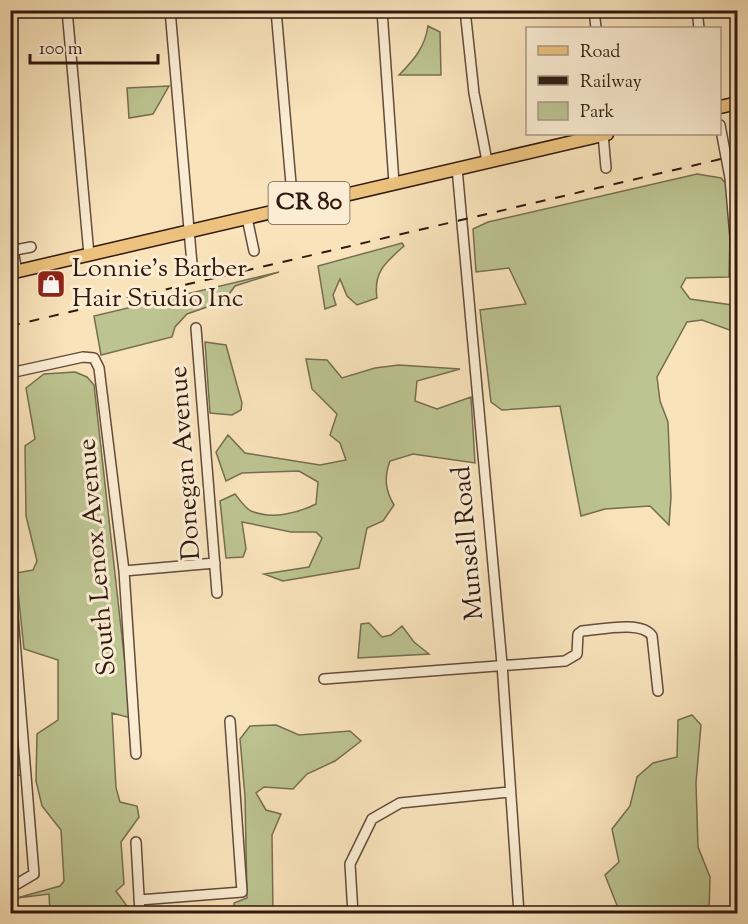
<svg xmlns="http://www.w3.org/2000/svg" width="748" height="924" font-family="'Sorts Mill Goudy',serif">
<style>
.green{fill:#bcc491;stroke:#766e51;stroke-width:1.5}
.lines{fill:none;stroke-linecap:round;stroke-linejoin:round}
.minor-casing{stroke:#634c3c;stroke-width:12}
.major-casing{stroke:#311911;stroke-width:15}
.minor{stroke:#fbedd3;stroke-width:9}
.major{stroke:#ecc27e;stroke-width:12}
.rail{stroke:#311911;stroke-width:2;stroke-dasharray:10 10;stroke-linecap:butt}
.labels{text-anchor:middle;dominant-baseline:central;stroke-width:6;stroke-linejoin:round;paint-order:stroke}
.shield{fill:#fbedd3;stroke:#6e594b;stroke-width:1.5}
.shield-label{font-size:24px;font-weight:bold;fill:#311911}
.poi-label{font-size:26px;fill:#311911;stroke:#fbedd3;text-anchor:start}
.street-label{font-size:26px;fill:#311911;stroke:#fbedd3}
</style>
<rect width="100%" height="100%" fill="#f9e3bb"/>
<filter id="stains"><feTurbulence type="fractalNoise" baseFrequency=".00333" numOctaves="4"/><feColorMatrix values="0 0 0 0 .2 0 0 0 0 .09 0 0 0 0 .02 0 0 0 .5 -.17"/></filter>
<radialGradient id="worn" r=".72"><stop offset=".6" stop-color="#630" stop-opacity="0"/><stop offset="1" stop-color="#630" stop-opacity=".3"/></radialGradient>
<path class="green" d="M428,26L440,32L441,75H399C414,60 425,47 428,26Z
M169,86L153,114L129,118L127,88Z
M697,174L721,178L731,189L729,277L686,278L681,287L690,299L732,305L735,332L702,320L687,322L657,377L660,401L668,422L671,497L669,525L650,506L605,509L581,516L560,406L502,410L491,402L480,310L526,304L509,268L476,272L473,229L488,222Z
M402,243L404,246C386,262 373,272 377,298L357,305L347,296L340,279L333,295L336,305L325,309L318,266Z
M279,272L235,286L224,301L187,314L175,327L172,337L101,355L94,316Z
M205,342L226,345L242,403L241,410L232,415L210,413Z
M306,359L327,360L342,378L375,368L399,365L460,369L417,381L415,401L437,409L471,397L475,463L413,454L390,461C384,477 385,490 394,505L383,521L367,528L359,568L283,581L264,574L309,567L322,538L316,532H291L242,522L246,549L243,557L226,558L220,501L235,494C239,499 245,508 251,511C272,520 298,513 316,504L318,482L299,471L242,473L226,481L216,452L228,435L245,453L320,465L346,460L340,443L330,435L337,414L312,389Z
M75,372L87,377L94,385L131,718L112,713L116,788L120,802L137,806L139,817L121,842L124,884L116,891L127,906L50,913L49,894L17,898L60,886L64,881L61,830L42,806L36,781L37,734L58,720V660L24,649L16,573L33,570L37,561L26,516L25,446L35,439L26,388L44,374Z
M369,623L382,637L391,635L402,626L414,642L429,654L358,658L361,624Z
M10,700H13L23,775L11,776Z
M692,715L701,725L696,783L698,847L710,877L709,913H620L605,875L619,862L612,829L630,806L637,777L653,763L677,757L678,720Z
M276,725L299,735L350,731L361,741L335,761L307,774L293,789L264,787L256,793L266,810L281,814L272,835L273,913H235L234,903L247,898L245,796L240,739L250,726Z"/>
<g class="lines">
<g class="minor-casing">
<path id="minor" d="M67,10L89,255
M170,10L192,264
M276,10L293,207
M382,10L394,183
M465,10L474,93L487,161
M594,10L596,28
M697,10L699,28
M720,125L730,178L738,272
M603,134L606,168
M457,168L502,664L519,914
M247,218L254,251
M13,250L17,272
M10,251L31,247
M196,328L217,593
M10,373L83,357L94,358L99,368L124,571L136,754
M124,571L215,563
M10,579L34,874L10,888
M324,679L565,661L577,654L578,634L582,631C599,630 642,620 652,636L658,691
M136,842L140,914
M139,900L242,892L230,721
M353,914L350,864L372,819L400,803L509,792"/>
</g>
<g class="major-casing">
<path id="major" d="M720,107L738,103
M10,273L607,134"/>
</g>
<use href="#minor" class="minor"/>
<use href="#major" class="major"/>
<path class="rail" d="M10,326L738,155"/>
</g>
<defs>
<g id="shop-square" transform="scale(1.5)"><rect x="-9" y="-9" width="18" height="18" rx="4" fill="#8f2418" stroke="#fbedd3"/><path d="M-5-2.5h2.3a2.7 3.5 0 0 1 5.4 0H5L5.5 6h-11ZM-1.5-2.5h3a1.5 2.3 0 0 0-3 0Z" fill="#fff"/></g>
</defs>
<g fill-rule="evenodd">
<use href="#shop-square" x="51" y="284"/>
</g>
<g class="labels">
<rect class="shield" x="268.5" y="182" width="81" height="42" rx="4.5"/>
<g class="shield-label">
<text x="309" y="203">CR 80</text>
</g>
<g class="poi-label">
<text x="72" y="269">Lonnie's Barber<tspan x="72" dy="30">Hair Studio Inc</tspan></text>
</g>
<g class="street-label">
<text transform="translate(186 463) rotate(-94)">Donegan Avenue</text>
<text transform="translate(469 543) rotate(-95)">Munsell Road</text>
<text transform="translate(98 557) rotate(-95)">South Lenox Avenue</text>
</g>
</g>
<rect width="748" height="924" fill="none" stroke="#f9e3bb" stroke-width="36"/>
<rect x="12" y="12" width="724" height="900" fill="none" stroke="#311911" stroke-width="3"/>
<rect x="18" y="18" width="712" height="888" fill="none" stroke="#311911" stroke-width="1.5"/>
<rect x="526" y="27" width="195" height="108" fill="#fbedd3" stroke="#aa9885" stroke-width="1.5"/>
<rect x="538" y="46" width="30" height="9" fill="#ecc27e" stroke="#aa9885" stroke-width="1.5"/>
<text x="580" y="57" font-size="18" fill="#311911">Road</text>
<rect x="538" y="76" width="30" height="9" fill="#311911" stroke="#aa9885" stroke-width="1.5"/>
<text x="580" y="87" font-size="18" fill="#311911">Railway</text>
<rect x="538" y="102" width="30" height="18" fill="#bcc491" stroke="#aa9885" stroke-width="1.5"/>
<text x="580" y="117" font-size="18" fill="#311911">Park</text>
<path d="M30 54v9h128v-9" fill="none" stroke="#311911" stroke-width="3"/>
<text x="39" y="54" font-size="18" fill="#311911" stroke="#fbedd3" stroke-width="4.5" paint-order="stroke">100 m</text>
<rect width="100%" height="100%" filter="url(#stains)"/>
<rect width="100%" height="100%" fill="url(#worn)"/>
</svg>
